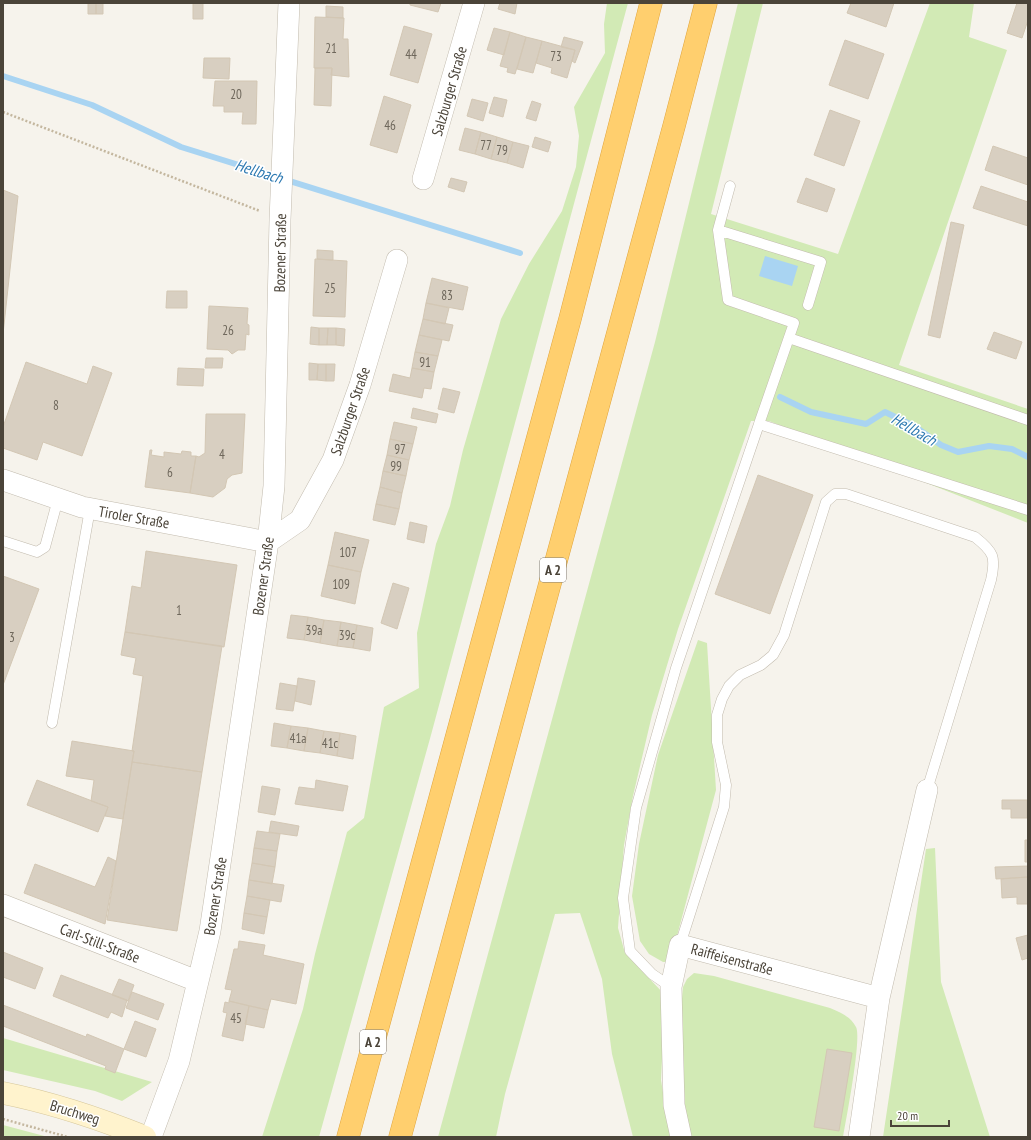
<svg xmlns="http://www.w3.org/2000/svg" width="1031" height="1140" font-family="'PT Sans Narrow',sans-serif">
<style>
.green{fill:#d2eab5}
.water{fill:#a9d4f2}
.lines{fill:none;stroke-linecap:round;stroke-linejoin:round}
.stream{stroke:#a9d4f2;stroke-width:6}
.building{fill:#d8cfc1;stroke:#d3c7b4}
.lane-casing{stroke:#c2bbae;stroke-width:11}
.street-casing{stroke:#c2bbae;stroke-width:22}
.secondary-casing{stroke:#d6c79b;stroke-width:23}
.highway-casing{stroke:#e0a43c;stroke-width:23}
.path{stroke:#c4b79f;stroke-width:2.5;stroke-dasharray:2 2;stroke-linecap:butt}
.lane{stroke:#fff;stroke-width:10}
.street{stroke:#fff;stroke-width:21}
.secondary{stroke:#fff3cd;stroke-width:22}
.highway{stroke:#ffcf6e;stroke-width:22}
.labels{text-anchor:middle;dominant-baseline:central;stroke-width:3;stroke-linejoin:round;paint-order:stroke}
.number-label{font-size:13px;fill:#6e675b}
.shield{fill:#fff;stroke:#817c74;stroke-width:1}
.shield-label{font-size:14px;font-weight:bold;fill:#4b4439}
.street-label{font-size:15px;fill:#4b4439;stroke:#fff}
.water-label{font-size:16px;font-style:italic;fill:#2e7ab2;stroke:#fff}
</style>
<rect width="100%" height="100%" fill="#f6f3ec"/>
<path class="green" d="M607,3H628L431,735L319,1137H262L303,1009L315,954L347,832L364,818L384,707L419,688L417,633L436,544L450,506L463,450L501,319L529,264L562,211L576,167L579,136L574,107L605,53L604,24Z
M738,3H763L711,214L838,254L930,3H974L969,37L1007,50L899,365L1028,409V523L769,421H751L678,629L652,715L633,796L624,845L618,928L625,953L665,995L661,1080L670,1137H633L612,1054L602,979L580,913L555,914L505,1094L496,1137H438L655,342Z
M698,640L707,643L716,790L670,962H663L649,954L640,941L632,896L639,844L658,755Z
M935,848L941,982L990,1137H883L926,849Z
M694,973L714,976L830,1008C841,1013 850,1016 856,1027C862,1038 846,1120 843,1137H687L680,1022L683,987L687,979Z
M3,1038L152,1082L122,1101L95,1091L3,1070Z
M3,1125L48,1137H3Z"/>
<path class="water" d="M765,256L798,266L792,286L759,276Z"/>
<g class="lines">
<path class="stream" d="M3,76L92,105L181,147L520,253
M780,397L811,412L866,424L885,412L914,426L941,445L958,452L989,446L1012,449L1028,457"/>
</g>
<path class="building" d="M88,3H96V14H88Z
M96,3H103V14H96Z
M193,3H203V19H193Z
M410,3H441L438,12L410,5Z
M500,3H517L515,14L498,9Z
M851,3H894L886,27L847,13Z
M1017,3H1028V20L1022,38L1007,33Z
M326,6L343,7V18L326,17Z
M315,17L344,18L343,39H348L349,77L331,75L332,68H314Z
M404,26L432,34L418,83L390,75Z
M494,28L510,32L504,55L487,50Z
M510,32L526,37L515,74L507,72L508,68L500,66Z
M526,37L542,41L533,73L517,69Z
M564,37L583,42L575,63L572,61L575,50L561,47Z
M845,40L884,54L868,99L829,85Z
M542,41L575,50L567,78L551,73L552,68L536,63Z
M204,58H230L229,79L203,78Z
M315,68H332L331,106L314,105Z
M215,81H257L256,124H242L243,112H224V106H213Z
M384,96L411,105L397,153L370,145Z
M494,97L507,100L503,117L489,113Z
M472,99L488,103L483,121L467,116Z
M532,101L541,104L536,121L526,118Z
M830,110L860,121L844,166L814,155Z
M465,128L481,132L475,154L459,150Z
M481,132L497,137L491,159L475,154Z
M497,137L513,142L507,163L491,159Z
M535,137L551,142L548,152L532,147Z
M513,142L529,146L523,168L507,163Z
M993,146L1028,158V185L985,170Z
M451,178L467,182L464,192L448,187Z
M806,178L835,189L827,212L797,202Z
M981,186L1028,202V226L973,208Z
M3,190L18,196L3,334Z
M951,222L964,225L940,338L928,335Z
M317,250L333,251V260L317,259Z
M315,259L347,261L345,317L313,316Z
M432,278L468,287L463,310L426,303Z
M167,291H187V308H166Z
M426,303L449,308L445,324L423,319Z
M209,306L248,308L247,324L249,325V335L246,334L245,350H238L232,354L228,350L207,349Z
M423,319L453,325L449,341L419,335Z
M311,327L319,328V345L310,344Z
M319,328H328L327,345H319Z
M328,328H336V345H327Z
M336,328L345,329L344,346L336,345Z
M994,332L1022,342L1016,359L987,349Z
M419,335L442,340L438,356L415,352Z
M415,352L438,356L434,372L412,368Z
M206,358H223L222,368H205Z
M26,362L87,384L93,366L112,373L82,456L43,442L37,460L3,448V427Z
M309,363L318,364L317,380H309Z
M318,364H326V381L317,380Z
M326,364H335L334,381H326Z
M178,368L204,369L203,386L177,385Z
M412,368L434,372L431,389L424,388L422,398L389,391L393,374L410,378Z
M443,388L460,392L454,413L438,409Z
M413,408L438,414L436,423L411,418Z
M206,414H245L242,473L232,475L227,479L225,488L213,497L190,493L196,456L199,457L205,453Z
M394,422L417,427L413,444L390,439Z
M390,439L413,444L409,460L387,455Z
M150,450H152L151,455L164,457V452L181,454L182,451L191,452V456H196L190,493L145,487Z
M387,455L409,460L406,476L383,471Z
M383,471L406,476L402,493L380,487Z
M758,475L813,495L770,614L715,594Z
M380,487L402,493L399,509L376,504Z
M376,504L399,509L395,525L373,520Z
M410,522L427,526L424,543L407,539Z
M335,532L369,540L361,572L328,565Z
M146,551L237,565L224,647L125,632L132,586L141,588Z
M328,565L361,572L355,604L321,596Z
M3,576L39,589L3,685Z
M393,583L409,588L397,629L381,623Z
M291,615L308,617L304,640L287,638Z
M308,617L324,620L320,643L304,640Z
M324,620L341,622L337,646L320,643Z
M341,622L357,625L353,648L337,646Z
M357,625L373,628L370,651L353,648Z
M125,632L222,646L202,772L132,762L134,751H132L143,676L133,674L136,658L121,655Z
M298,678L315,681L311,705L295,701Z
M280,683L297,686L293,711L276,709Z
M274,723L291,726L287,748L271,746Z
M291,726L308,728L304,751L287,748Z
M308,728L324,731L320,753L304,751Z
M324,731L340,733L337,756L320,753Z
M340,733L356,736L353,759L337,756Z
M72,741L134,751L123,819L105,816L108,807L91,801L94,780L66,776Z
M132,762L202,772L177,931L107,920Z
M37,780L108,807L98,832L27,805Z
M316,780L348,786L343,811L295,804L299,787L315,789Z
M262,786L280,789L275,815L258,812Z
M1002,800H1027V818H1011V809H1002Z
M271,821L299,826L297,836L269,832Z
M257,831L280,834L277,851L254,848Z
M1025,840H1028V862H1025Z
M254,848L277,851L275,867L252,863Z
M108,857L116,861L105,924L24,893L35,864L95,887Z
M252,863L275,867L272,884L249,880Z
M1028,866V877L996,879L995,867Z
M1028,877V904H1017V897L1002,898L1001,879Z
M249,880L284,885L281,902L247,896Z
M247,896L270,900L267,917L244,913Z
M244,913L267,917L264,934L242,929Z
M1028,935V958L1022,960L1016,938Z
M239,941L265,945L263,955L304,964L296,1004L271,999L268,1010L229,1001L232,990L225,989L234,949H238Z
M3,952L43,968L35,989L3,977Z
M61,975L127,1000L122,1017L111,1012L108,1018L53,996Z
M119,979L134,985L128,1001L112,995Z
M132,992L164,1004L158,1020L126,1008Z
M229,1001L249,1006L243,1041L222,1036L227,1013L223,1012L225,1002L229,1003Z
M3,1005L86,1037L87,1034L124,1049L115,1073L105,1069L106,1066L3,1026Z
M249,1006L268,1010L264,1028L245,1024Z
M135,1021L156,1029L146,1057L124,1049Z
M827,1049L852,1053L839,1131L814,1127Z"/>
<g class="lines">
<g class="lane-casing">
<path id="lane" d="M730,186L718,230L821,262L808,305
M718,230L728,300L794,323L759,424L1028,510
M789,338L1028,420
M3,541L37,552L45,547L58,499
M52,723L90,509
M680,945L724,807L726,785L717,742V715L722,699L729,686L740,675L761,665L773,655L784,635L826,502L835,494H846L975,537C994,552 996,557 991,580L927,790
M671,987L652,974L630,951L623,898L636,808L676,668L759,424"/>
</g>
<g class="street-casing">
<path id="street" d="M423,179L474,3
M3,480L82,507L268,542L300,520L333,460L360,385L397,260
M3,905L197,981
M151,1137L179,1061L210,931L268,542L274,486L280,220L289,3
M681,1137L674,1105L671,987L680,945L879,998
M859,1137L879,998L927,790"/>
</g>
<g class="secondary-casing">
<path id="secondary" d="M3,1093C53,1103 98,1118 145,1137"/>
</g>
<g class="highway-casing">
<path id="highway" d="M348,1137L570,319L651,3
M400,1137L674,126L706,3"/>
</g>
<path class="path" d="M3,112L260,211
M3,1119L68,1137"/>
<use href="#lane" class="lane"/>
<use href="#street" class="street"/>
<use href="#secondary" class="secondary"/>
<use href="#highway" class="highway"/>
</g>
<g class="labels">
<g class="number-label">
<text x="331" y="48">21</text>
<text x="411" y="54">44</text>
<text x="556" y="56">73</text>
<text x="236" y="94">20</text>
<text x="390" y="125">46</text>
<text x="486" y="145">77</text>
<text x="502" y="150">79</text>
<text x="330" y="288">25</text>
<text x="447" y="295">83</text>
<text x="228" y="330">26</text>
<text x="425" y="362">91</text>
<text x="56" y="405">8</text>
<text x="400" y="449">97</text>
<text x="222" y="454">4</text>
<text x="396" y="466">99</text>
<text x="170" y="472">6</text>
<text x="348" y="552">107</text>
<text x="341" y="584">109</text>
<text x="179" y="610">1</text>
<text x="314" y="630">39a</text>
<text x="347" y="635">39c</text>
<text x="12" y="637">3</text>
<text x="298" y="738">41a</text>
<text x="330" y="743">41c</text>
<text x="236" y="1018">45</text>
</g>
<g class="shield">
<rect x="540" y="558" width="26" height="24" rx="3"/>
<rect x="360" y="1030" width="26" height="24" rx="3"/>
</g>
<g class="shield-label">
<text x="553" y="570">A 2</text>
<text x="373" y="1042">A 2</text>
</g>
<g class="street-label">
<text transform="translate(449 91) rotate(-74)">Salzburger Straße</text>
<text transform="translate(280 253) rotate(-89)">Bozener Straße</text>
<text transform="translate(350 411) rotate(-71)">Salzburger Straße</text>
<text transform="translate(134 517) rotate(10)">Tiroler Straße</text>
<text transform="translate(263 576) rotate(-82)">Bozener Straße</text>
<text transform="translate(215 896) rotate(-81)">Bozener Straße</text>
<text transform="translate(100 943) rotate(21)">Carl-Still-Straße</text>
<text transform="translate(732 959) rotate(15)">Raiffeisenstraße</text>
<text transform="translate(75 1112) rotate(17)">Bruchweg</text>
</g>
<g class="water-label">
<text transform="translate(259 171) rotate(17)">Hellbach</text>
<text transform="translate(914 429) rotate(30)">Hellbach</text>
</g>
</g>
<rect width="1031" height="1140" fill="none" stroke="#4b4439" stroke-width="8"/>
<path d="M891 1120v6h58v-6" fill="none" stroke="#4b4439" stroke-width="2"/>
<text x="897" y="1120" font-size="12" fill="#4b4439" stroke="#ffffff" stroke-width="3" paint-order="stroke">20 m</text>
</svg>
